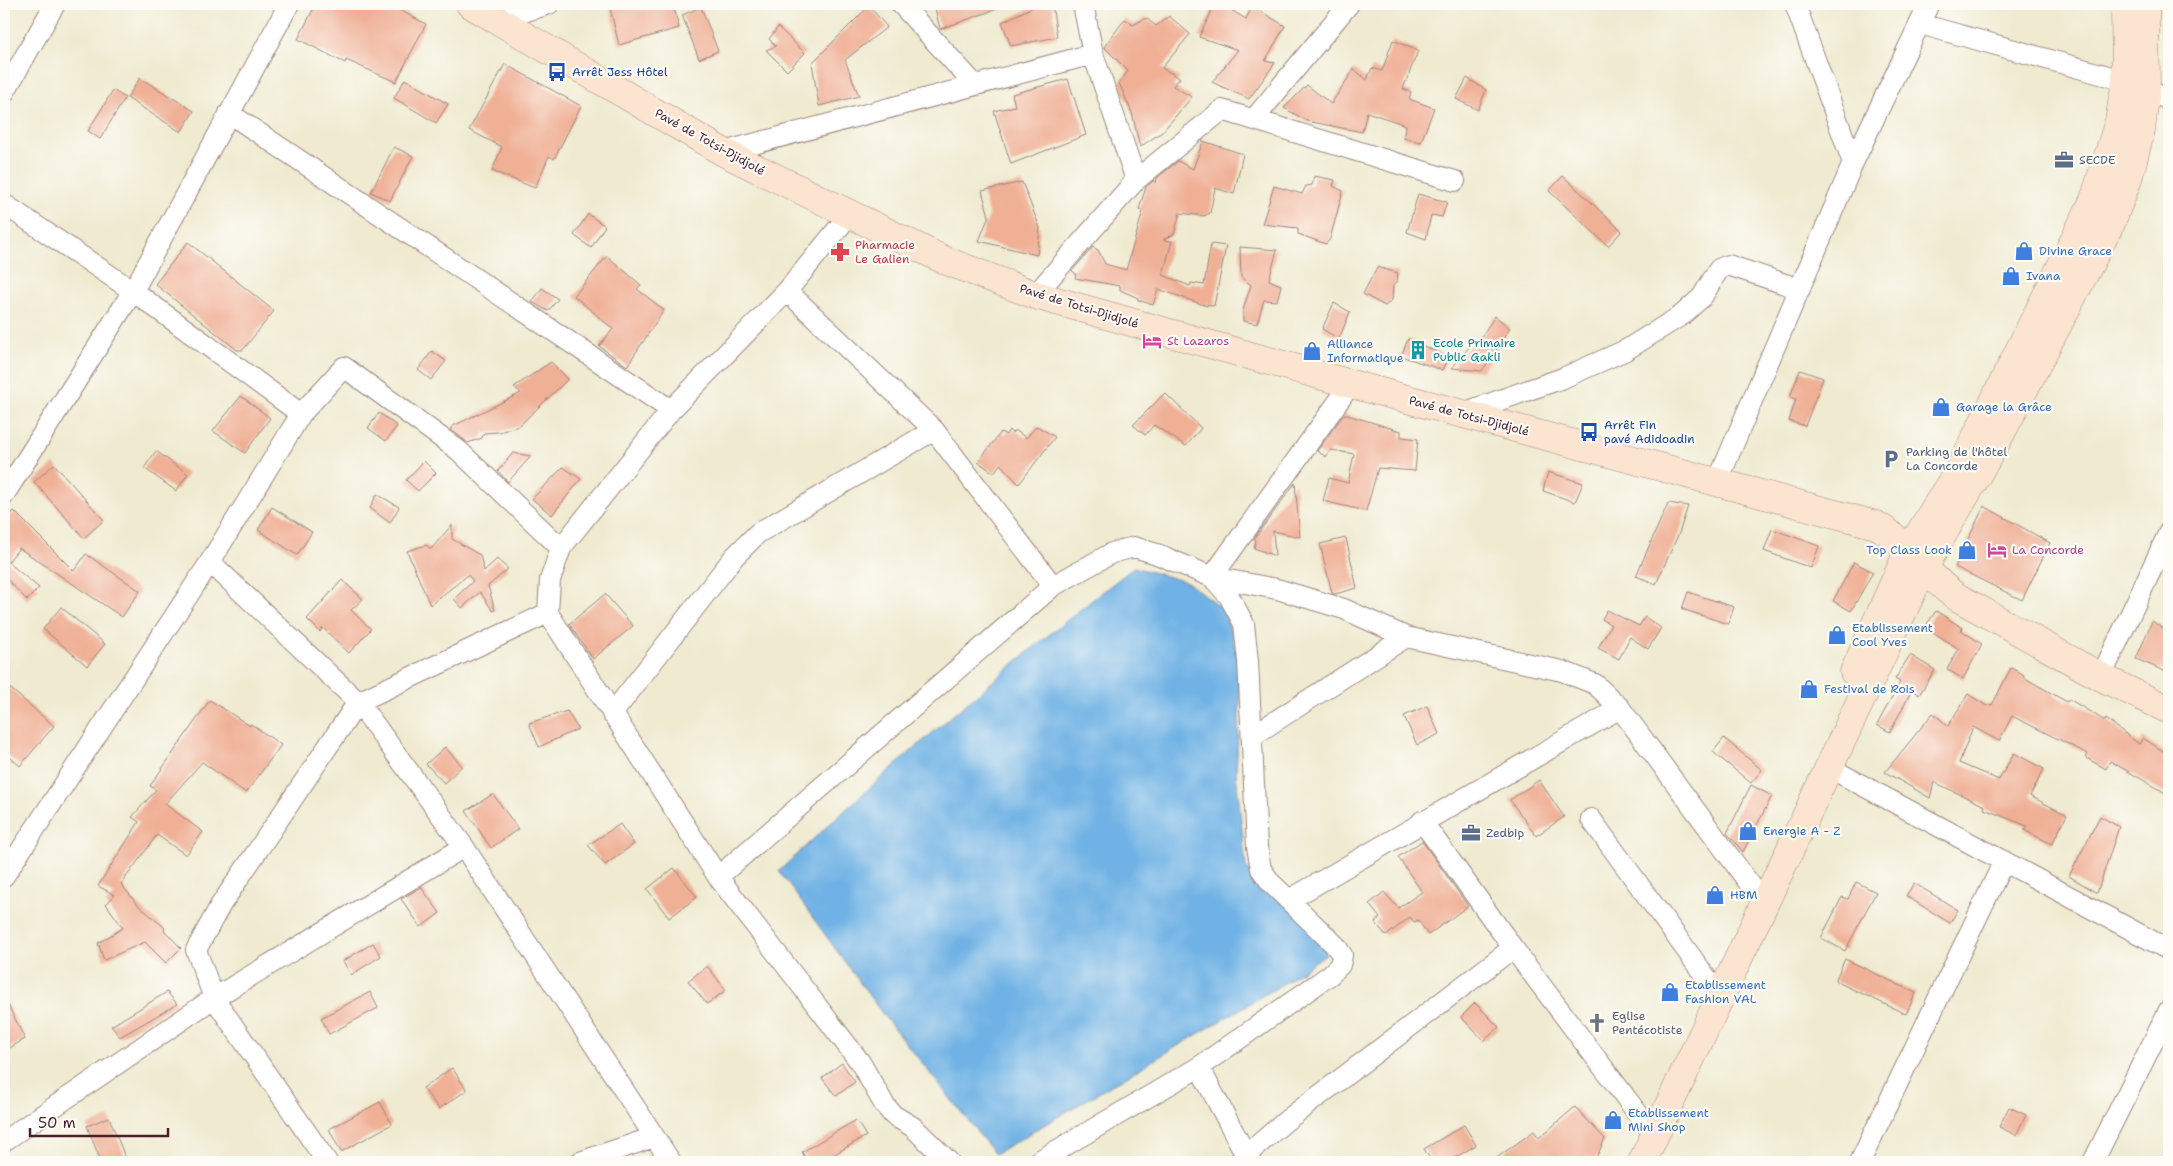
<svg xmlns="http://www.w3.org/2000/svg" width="2173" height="1166" font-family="'Shantell Sans',sans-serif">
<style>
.water{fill:#70b2e5;stroke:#5d6888}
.building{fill:#f0b096}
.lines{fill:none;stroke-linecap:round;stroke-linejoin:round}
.street-casing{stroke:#9c847e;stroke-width:22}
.secondary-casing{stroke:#9c847e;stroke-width:29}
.street{stroke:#fff;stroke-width:20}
.secondary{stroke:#fce5d0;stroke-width:28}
.labels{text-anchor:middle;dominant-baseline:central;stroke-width:4.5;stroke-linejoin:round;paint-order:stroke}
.transit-label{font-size:12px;fill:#164399;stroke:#fdfcf7;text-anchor:start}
.street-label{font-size:12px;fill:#4a1f2b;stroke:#fdfcf7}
.service-label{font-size:12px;fill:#4e5e75;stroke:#fdfcf7;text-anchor:start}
.health-label{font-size:12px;fill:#be3a42;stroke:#fdfcf7;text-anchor:start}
.shop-label{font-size:12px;fill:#366cbe;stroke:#fdfcf7;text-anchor:start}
.hotel-label{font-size:12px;fill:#b23c85;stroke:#fdfcf7;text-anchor:start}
.culture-label{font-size:12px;fill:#0d838f;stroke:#fdfcf7;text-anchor:start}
.worship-label{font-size:12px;fill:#5b616d;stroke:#fdfcf7;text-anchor:start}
</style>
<rect width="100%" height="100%" fill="#fdfcf7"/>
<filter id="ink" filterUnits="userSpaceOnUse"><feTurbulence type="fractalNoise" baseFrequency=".02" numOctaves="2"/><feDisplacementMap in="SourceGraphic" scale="10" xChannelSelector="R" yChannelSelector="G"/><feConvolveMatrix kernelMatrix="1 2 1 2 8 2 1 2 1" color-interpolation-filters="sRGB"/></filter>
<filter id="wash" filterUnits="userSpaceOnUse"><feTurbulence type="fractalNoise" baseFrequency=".0096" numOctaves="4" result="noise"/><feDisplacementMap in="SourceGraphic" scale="20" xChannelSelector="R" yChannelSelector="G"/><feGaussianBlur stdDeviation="1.12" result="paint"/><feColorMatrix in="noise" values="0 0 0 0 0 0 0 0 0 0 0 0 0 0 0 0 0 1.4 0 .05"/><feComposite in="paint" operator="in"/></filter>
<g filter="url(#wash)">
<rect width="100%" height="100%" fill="#efead0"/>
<path class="water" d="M1134,567L1187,582L1224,610L1237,652L1240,700L1236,773L1246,867L1321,939L1326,954L1281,985L995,1154L884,1016L779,871C893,764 1011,663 1134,567Z"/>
<g id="blocks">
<path class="building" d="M316,4H388L426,24L396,82L346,60L345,63L298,39Z
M609,4H673L679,28L619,45Z
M934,4H1006V6L940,29Z
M1039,4H1052L1057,37L1011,46L1002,22Z
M1215,4H1221L1246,19L1251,9H1257L1285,26L1265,61L1275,63L1249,99L1212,82L1238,50L1199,37Z
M869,6L887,27L845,60L859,96L819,106L812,63Z
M701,7L718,51L699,59L682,15Z
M1169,16L1190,34L1162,68L1180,78L1173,86L1192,97L1162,132L1140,147L1132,113L1119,83L1128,71L1104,47L1125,19L1133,25L1146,18L1156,26Z
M778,27L805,53L787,71L766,50L776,46L769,39Z
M1393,40L1418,51L1403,89L1411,92L1409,99L1434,108L1421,142L1403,138L1406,125L1367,112L1362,132L1307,121L1284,108L1307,85L1331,104L1354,69L1367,80L1372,68L1382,71Z
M505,64L581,106L554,159L549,156L535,188L492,171L502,147L469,130Z
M140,78L194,111L181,132L127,98Z
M1467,78L1486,90L1478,110L1456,99Z
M405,79L448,104L436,123L394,98Z
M1068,79L1086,135L1011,164L994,111L1015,106L1012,94Z
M113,90L125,98L100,139L88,131Z
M1203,141L1243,154L1234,194L1215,188L1210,213L1204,216L1180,213L1174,234L1163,240L1172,241L1163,275L1190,286L1191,283L1204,285L1211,244L1226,246L1214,306L1207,304V306L1158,289L1153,305L1138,300V298L1120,290V286L1075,278L1076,274L1072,271L1093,247L1098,250L1105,264L1126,270L1143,211L1139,209L1146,187L1153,181L1156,182L1157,178L1178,161L1193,169Z
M394,147L413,156L390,201L371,192Z
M1314,176L1335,180L1333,186L1343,191L1330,239L1326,244L1298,234V228L1262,224L1274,186L1302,194L1306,186L1312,185Z
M1563,176L1622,231L1608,246L1549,191Z
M1022,182L1040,228L1037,255L979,241L989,216L982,191Z
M1418,194L1447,202L1442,217L1431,215L1426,239L1407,232Z
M588,214L605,226L591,248L574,235Z
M188,242L274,311L243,350H237L155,284Z
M1240,247L1277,250L1269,280L1281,285L1277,301L1264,300L1257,324L1243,321V310L1251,285L1241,277Z
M607,256L641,285L637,289L664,310L627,366L599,346L613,329L574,296Z
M1377,267L1398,273L1397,281L1393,286L1392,300L1385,306L1363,294Z
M542,288L558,299L548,311L532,302Z
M1334,303L1350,312L1339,339L1322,329Z
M1495,316L1510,328L1482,371L1452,368L1474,341L1477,343Z
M1408,339L1448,357L1442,370L1401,356Z
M432,351L446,361L431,380L418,370Z
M551,362L568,379L519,426L499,432L484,433L482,438L468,443L450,429L453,426L521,393L514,387Z
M1800,370L1823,378L1805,426L1789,421L1796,399L1790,397Z
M1165,393L1201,428L1186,446L1154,425L1145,435L1133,425Z
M241,396L270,418L245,453L213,431Z
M379,413L397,426L386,441L368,428Z
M1344,414L1401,431V437L1418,439L1415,471L1378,468L1366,511L1323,501L1329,478L1348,483L1354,454L1331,450L1326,457L1317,451Z
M1037,426L1055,437L1019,484L1000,464L994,473L978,462L1001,432L1006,435L1009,430L1012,433L1015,430L1026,438Z
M156,451L188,474L176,491L144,468Z
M513,453L531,456L508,482L498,471Z
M424,461L436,473L418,491L406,480Z
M54,464L104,520L84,538L34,482Z
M563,467L581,479L552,515L532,499Z
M1548,472L1583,483L1575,502L1543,491Z
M1295,483L1300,537L1273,531L1275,556L1254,548L1256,540L1254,539Z
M377,494L399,507L390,523L370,508Z
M1668,503L1688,506L1679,533L1656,584L1636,576Z
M1984,506L2050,543L2022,600L1955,567Z
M272,507L312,532L297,555L258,530Z
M14,511L74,571L86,554L140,591L122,617L19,548L8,562L39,588L27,600L4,576V522Z
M452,525V539L480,555L484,571L497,559L508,569L488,586L495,610L493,611L480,592L462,608L454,599L473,581L468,575L430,605L407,551L426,545L431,549Z
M1772,529L1819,546L1811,568L1764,551Z
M1346,538L1357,588L1335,594L1332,593L1320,544Z
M1854,562L1873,572L1851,611L1833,601Z
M342,580L363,599L351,610L371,629L349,653L323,628L320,632L307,619Z
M1688,592L1734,607L1728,624L1682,609Z
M605,594L633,626L593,659L569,624Z
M61,607L105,644L87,666L43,629Z
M1607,610L1639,626L1645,617L1661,628L1648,649L1630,637L1619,659L1598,648L1611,625L1602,619Z
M1936,611L1963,628L1961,630L1982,644L1963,679L1947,669L1959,649L1925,627Z
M2152,621L2169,632V673L2136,659Z
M1910,655L1935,670L1919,695L1912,690L1890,732L1877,725L1900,682L1895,679Z
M2011,668L2024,675L2023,677L2067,702L2069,699L2105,721L2106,719L2139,744L2143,738L2169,755V795L2110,761L2106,769L2086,758L2088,754L2012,716L1999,741L1973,727L1959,763L1999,780L2014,753L2044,769L2030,796L2067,815L2052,844L2024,830L2027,826L1984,809L1985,806L1934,782L1930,798L1885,772L1933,713L1948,726L1968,694L1987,706L1989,704L1992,705Z
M4,683L54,726L20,766L4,752Z
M210,700L250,726L251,724L281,745L246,793L202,762L165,804L203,832L186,855L157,835L121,884L138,905L165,928L164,930L181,948L166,963L145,942L104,960L98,943L123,928L106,904L115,895L98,886L139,822L132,817L156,790L150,786Z
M1427,706L1439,734L1417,745L1404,716Z
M567,711L578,729L539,747L529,723Z
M1724,738L1762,770L1751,783L1713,752Z
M445,747L462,766L444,783L426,764Z
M1539,780L1564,817L1536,836L1510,800Z
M1751,785L1772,796L1743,852L1727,833Z
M493,794L518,829L491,848L466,811Z
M2100,816L2119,827L2097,893L2069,876Z
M620,824L634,844L605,865L588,845Z
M1422,841L1468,906L1428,935L1418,920L1414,922L1410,917L1386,936L1375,922L1380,918L1369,904L1384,892L1398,908L1422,892L1398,857Z
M674,868L697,897L669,918L647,889Z
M1856,882L1876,892L1845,951L1821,938L1842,897L1848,899Z
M1914,883L1958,910L1950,923L1906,896Z
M421,887L440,913L421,927L401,899Z
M373,943L381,956L351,975L343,961Z
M1845,959L1916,993L1906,1014L1835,981Z
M707,966L726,990L707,1004L688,981Z
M167,992L177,1004L120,1037L111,1026Z
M370,992L378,1008L329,1034L321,1018Z
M4,997L25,1039L4,1051Z
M1475,1003L1499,1027L1484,1041L1461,1017Z
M842,1063L855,1082L836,1096L822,1078Z
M452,1068L467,1090L439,1109L423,1088Z
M380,1102L392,1124L341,1152L329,1129Z
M1575,1107L1605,1139L1594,1162H1491L1534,1131L1539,1138Z
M2009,1107L2026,1115L2016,1135L1999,1127Z
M109,1117L127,1162H101L87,1126Z
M856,1120L866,1136L821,1162H808L802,1152Z
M1464,1125L1476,1145L1448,1162H1432L1424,1149Z"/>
</g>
</g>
<g filter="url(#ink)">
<use href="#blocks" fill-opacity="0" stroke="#9c847e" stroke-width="1"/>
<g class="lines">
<g class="street-casing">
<path id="street" d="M901,4L974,84
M1083,4L1093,54L1136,180
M1795,4L1853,163
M498,20L549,4
M1920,24L2126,81
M2146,89L2169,100
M4,93L55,4
M229,113L671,410
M1254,119L1349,4
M723,152L1093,54
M4,204L133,291L301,414
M850,214L787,291L671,410L561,548L550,580L548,613L718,877L860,1062L884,1104L893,1115L913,1127L949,1162
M787,291L934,430L1053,586
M1035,295L1136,180L1222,110L1455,181
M1351,384L1212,577L1277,589L1344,609L1406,637L1562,671L1595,684L1620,708L1752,887
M1460,414L1563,378L1626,350L1682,315L1702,297L1719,269L1728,265L1800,289
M1717,483L1853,163L1929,4
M4,495L133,291L289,4
M210,562L358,702L464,847L671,1162
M2101,677L2169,532
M612,714L734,557L758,533L934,430
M1252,736L1406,637
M1830,768L2169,950
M1591,819L1708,980
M1422,821L1513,948L1654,1135
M4,876L210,562L301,414L344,367L458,450L561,548
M718,877L1053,586L1112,553L1134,547L1157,554L1212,577L1229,596L1244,624L1248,661L1257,847L1261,869L1271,883L1336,946L1342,955L1340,965L1330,975L1199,1067L1037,1162
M1289,900L1620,708
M1199,1067L1246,1155L1239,1162
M4,1141L214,998L464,847
M327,1162L214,998L196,950L220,906L358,702L548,613
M580,1162L654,1137
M1251,1162L1246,1155L1287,1120L1513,948
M1860,1162L2004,861
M2093,1162L2169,1010"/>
</g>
<g class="secondary-casing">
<path id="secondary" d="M470,4L723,152L944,260L1035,295L1351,384L1876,525C1911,544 1924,575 1957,597L2101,677L2169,710
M1854,672L1909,550L1963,463L2094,200L2119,121L2126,81L2125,4
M1642,1162L1923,569L1998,439L2111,223L2128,179L2141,130L2146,89L2145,4"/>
</g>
<use href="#street" class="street"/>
<use href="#secondary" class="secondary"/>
</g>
</g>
<defs>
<g id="bus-bare" transform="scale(1.5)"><path d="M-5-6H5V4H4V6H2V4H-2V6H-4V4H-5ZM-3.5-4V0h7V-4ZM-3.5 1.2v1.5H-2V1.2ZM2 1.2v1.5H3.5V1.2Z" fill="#1a4fb4" stroke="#fdfcf7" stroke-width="2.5" paint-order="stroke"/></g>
<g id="office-bare" transform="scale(1.5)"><path d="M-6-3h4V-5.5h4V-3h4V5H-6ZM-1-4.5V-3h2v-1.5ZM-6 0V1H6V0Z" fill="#5c6f8a" stroke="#fdfcf7" stroke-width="2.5" paint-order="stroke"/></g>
<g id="shop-bare" transform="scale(1.5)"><path d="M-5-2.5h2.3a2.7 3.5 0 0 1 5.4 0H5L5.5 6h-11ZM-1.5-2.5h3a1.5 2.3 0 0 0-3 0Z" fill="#3f7fe0" stroke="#fdfcf7" stroke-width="2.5" paint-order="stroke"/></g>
<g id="pharmacy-bare" transform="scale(1.5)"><path d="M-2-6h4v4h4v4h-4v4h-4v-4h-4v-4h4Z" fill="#e0444e" stroke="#fdfcf7" stroke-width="2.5" paint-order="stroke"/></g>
<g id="hotel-bare" transform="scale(1.5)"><path d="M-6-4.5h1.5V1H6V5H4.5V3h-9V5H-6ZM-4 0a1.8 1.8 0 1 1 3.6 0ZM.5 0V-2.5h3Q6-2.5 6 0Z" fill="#d1479c" stroke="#fdfcf7" stroke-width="2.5" paint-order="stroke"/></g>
<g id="building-bare" transform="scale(1.5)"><path d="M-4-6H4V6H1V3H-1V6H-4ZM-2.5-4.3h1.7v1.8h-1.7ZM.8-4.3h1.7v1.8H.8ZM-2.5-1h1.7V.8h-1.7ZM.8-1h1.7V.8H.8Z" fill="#0f9aa8" stroke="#fdfcf7" stroke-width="2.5" paint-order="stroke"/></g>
<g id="parking-bare" transform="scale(1.5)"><path d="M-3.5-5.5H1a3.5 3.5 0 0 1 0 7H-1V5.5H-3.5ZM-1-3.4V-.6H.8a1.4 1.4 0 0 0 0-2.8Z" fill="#5c6f8a" stroke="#fdfcf7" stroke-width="2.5" paint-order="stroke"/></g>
<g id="church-bare" transform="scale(1.5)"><path d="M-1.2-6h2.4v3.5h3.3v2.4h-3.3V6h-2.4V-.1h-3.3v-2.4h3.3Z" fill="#6b7280" stroke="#fdfcf7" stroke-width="2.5" paint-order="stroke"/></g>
</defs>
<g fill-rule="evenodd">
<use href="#bus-bare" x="557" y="72"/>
<use href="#office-bare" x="2064" y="160"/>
<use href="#shop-bare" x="2024" y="251"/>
<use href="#pharmacy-bare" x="840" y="252"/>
<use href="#shop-bare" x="2011" y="276"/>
<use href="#hotel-bare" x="1152" y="341"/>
<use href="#building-bare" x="1418" y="350"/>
<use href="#shop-bare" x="1312" y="351"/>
<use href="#shop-bare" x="1941" y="407"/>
<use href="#bus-bare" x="1589" y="432"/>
<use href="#parking-bare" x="1891" y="459"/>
<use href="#shop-bare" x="1967" y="550"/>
<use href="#hotel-bare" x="1997" y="550"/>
<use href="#shop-bare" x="1837" y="635"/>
<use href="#shop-bare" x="1809" y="689"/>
<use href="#shop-bare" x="1748" y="831"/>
<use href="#office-bare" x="1471" y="833"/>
<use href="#shop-bare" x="1715" y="895"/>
<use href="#shop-bare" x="1670" y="992"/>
<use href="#church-bare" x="1597" y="1023"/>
<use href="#shop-bare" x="1613" y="1120"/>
</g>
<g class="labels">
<g class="transit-label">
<text x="572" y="72">Arrêt Jess Hôtel</text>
<text x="1604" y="425">Arrêt Fin<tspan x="1604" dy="14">pavé Adidoadin</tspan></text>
</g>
<g class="street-label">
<text transform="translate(710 142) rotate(29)">Pavé de Totsi-Djidjolé</text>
<text transform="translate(1079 306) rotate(17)">Pavé de Totsi-Djidjolé</text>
<text transform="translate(1469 416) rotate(15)">Pavé de Totsi-Djidjolé</text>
</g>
<g class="service-label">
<text x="2079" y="160">SECDE</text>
<text x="1906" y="452">Parking de l'hôtel<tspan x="1906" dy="14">La Concorde</tspan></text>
<text x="1486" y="833">Zedbip</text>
</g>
<g class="health-label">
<text x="855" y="245">Pharmacie<tspan x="855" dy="14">Le Galien</tspan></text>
</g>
<g class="shop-label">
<text x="2039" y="251">Divine Grace</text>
<text x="2026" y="276">Ivana</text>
<text x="1327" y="344">Alliance<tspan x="1327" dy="14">Informatique</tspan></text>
<text x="1956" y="407">Garage la Grâce</text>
<text x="1952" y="550" text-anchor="end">Top Class Look</text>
<text x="1852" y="628">Etablissement<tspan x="1852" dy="14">Cool Yves</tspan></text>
<text x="1824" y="689">Festival de Rois</text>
<text x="1763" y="831">Energie A - Z</text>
<text x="1730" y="895">HBM</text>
<text x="1685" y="985">Etablissement<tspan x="1685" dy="14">Fashion VAL</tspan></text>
<text x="1628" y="1113">Etablissement<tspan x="1628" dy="14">Mini Shop</tspan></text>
</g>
<g class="hotel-label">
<text x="1167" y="341">St Lazaros</text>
<text x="2012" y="550">La Concorde</text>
</g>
<g class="culture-label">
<text x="1433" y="343">Ecole Primaire<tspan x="1433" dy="14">Public Gakli</tspan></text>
</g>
<g class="worship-label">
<text x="1612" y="1016">Eglise<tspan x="1612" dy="14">Pentécotiste</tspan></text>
</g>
</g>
<rect width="2173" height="1166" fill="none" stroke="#fdfcf7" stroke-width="20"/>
<path d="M30 1128v8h138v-8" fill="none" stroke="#4a1f2b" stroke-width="2.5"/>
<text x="38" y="1128" font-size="15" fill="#4a1f2b" stroke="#fdfcf7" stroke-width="4" paint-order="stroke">50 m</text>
</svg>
